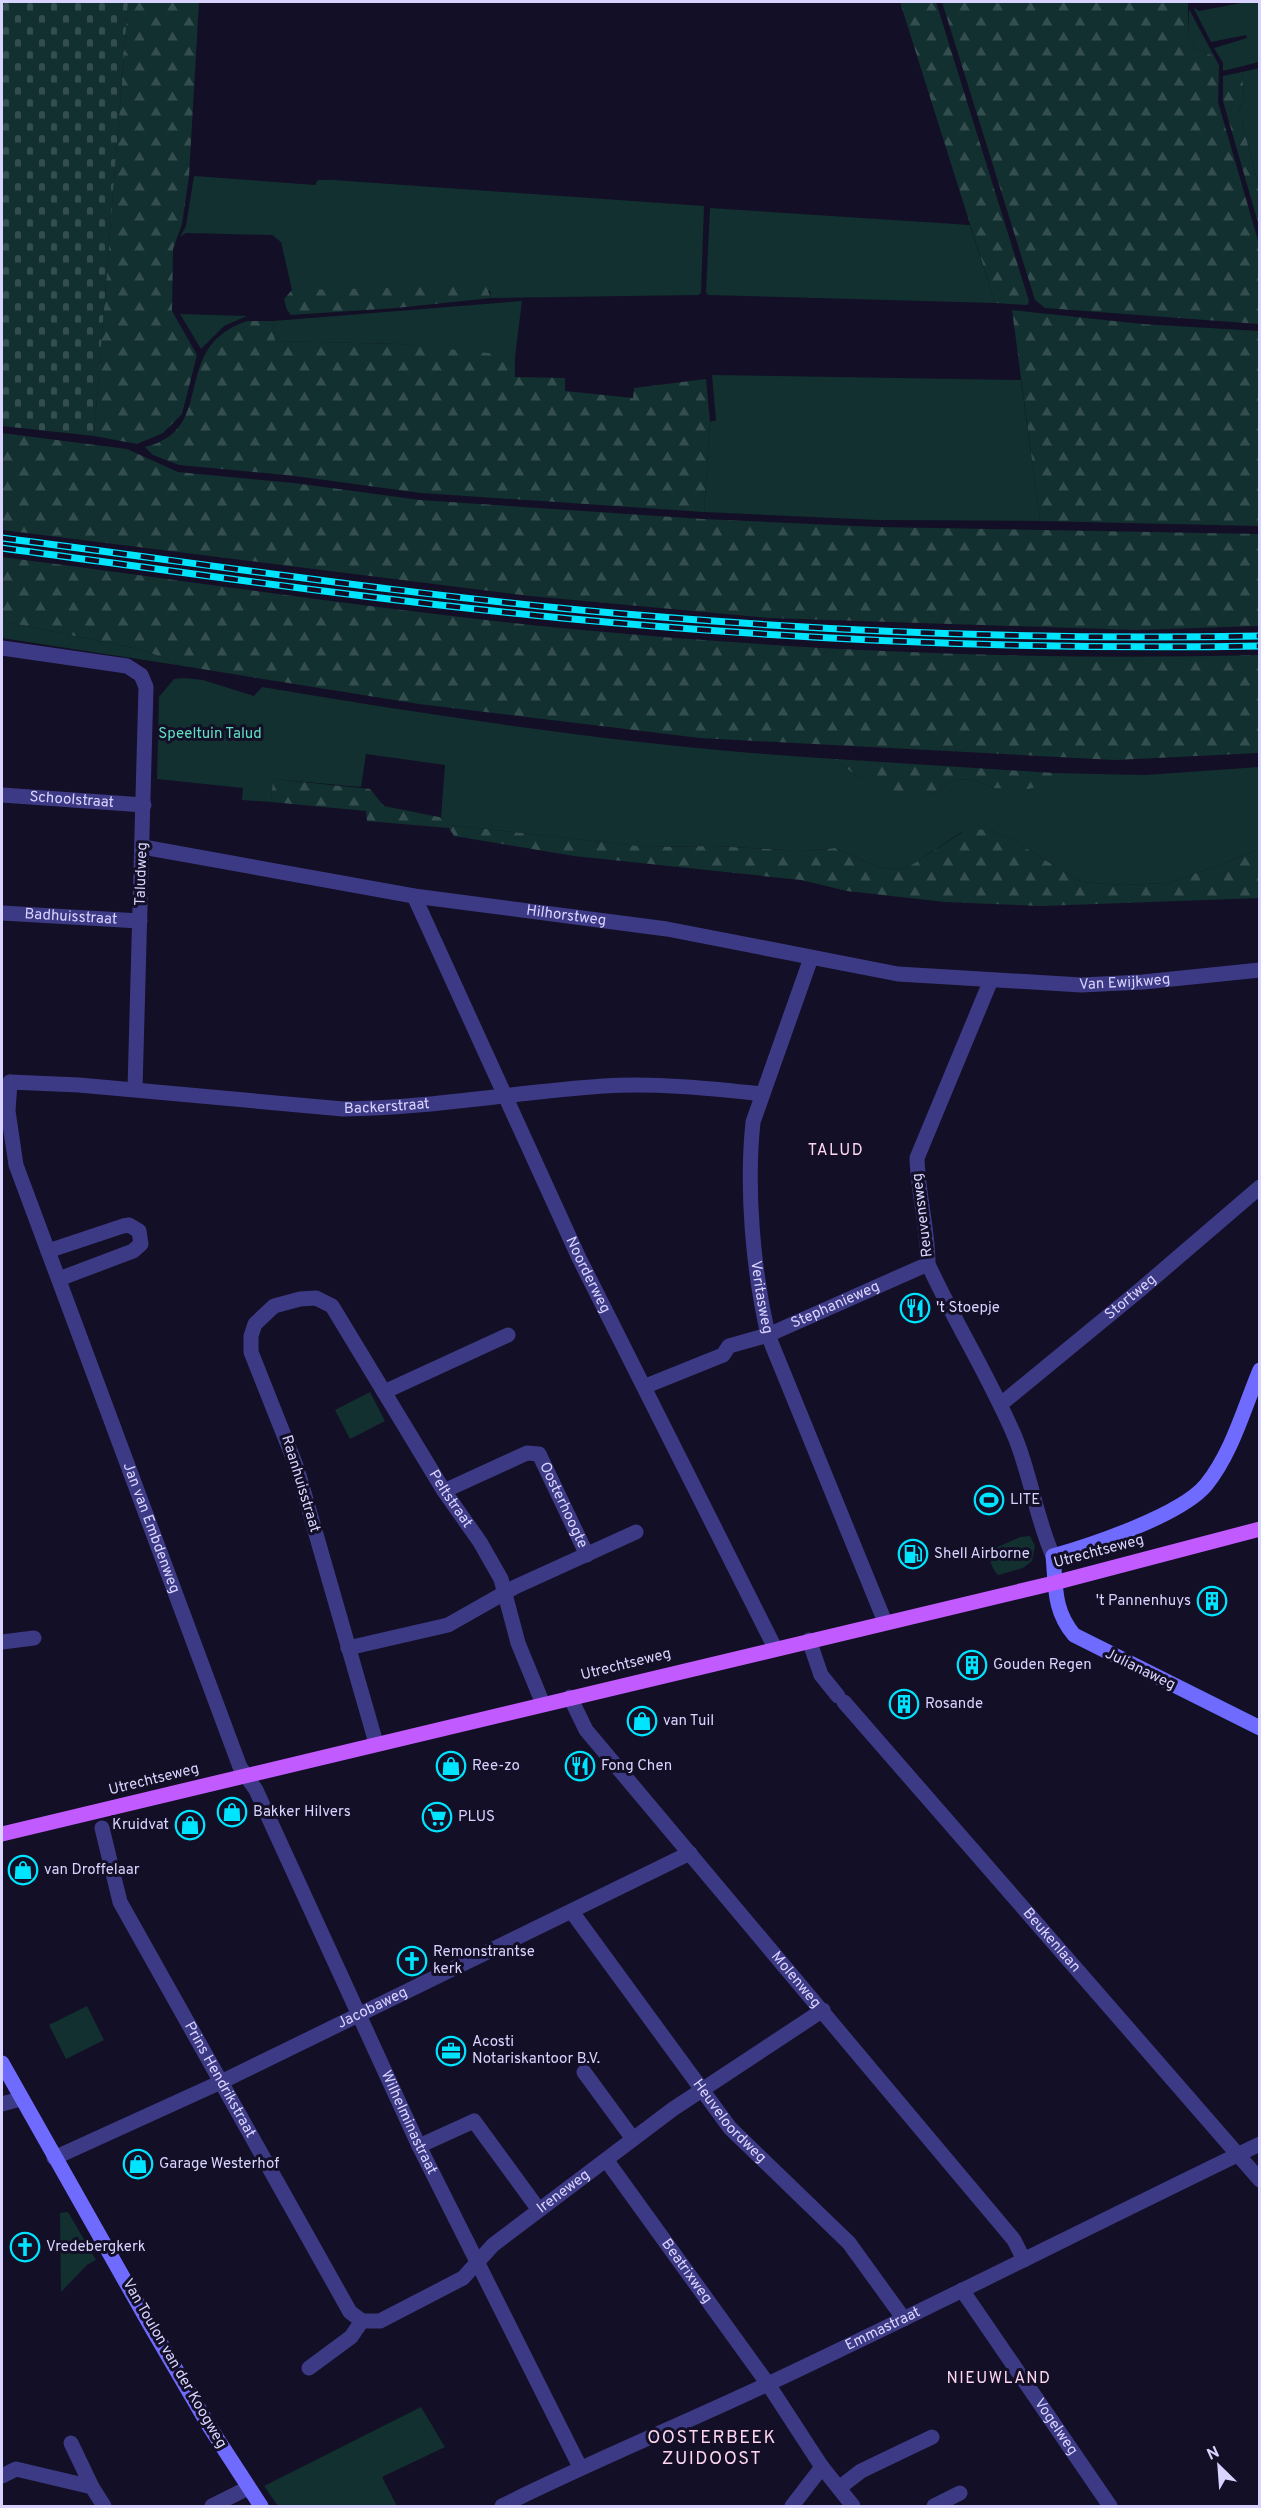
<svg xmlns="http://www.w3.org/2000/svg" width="1261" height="2508" font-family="Overpass,sans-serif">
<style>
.green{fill:#12302f}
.forest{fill:url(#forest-firs)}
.cemetery{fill:url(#cemetery-stones)}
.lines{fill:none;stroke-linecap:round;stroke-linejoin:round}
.street{stroke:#3d3a85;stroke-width:15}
.secondary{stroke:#6f6bff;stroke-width:15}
.primary{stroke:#c25bff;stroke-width:15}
.rail-casing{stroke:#00e5ff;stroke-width:7}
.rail{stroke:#130f26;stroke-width:4.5;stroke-dasharray:14;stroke-linecap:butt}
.labels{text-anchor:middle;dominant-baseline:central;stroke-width:6;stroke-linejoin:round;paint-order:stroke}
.park-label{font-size:15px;fill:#5fe0c0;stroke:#130f26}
.street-label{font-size:15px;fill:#d9d4ff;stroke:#130f26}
.poi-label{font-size:15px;fill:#d9d4ff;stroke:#130f26;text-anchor:start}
.neighbourhood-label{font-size:16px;letter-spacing:1.5px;fill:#ffd6f0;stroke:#130f26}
.quarter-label{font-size:18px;letter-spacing:1.5px;fill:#ffd6f0;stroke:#130f26}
</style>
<defs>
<pattern id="forest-firs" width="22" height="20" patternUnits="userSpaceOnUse" patternTransform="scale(1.5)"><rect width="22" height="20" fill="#12302f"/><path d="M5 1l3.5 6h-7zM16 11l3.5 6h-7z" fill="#344d4e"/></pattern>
<pattern id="cemetery-stones" width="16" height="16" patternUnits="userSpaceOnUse" patternTransform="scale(1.5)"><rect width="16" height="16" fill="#12302f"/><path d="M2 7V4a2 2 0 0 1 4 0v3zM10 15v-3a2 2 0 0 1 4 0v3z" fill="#344d4e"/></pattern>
</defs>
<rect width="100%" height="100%" fill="#130f26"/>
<path class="green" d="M1246,2H1259V62L1223,71V63L1214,48L1247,38L1246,35L1211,42L1193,7L1199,11Z
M1189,9L1214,56L1194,48L1188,36Z
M1259,68V188L1239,110L1244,99L1242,72Z
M194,176L315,185L318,180H333L704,206L701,293L698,295L491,298L490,291L292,290L281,242L272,235L186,233L180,237L186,226Z
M710,208L970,225L995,303L708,295L706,292Z
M522,301L515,357L399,344L275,341L273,321Z
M180,314L247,316L224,326L201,349Z
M712,375L1021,380L1040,521L878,520L704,512L710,422L716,420Z
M2,621L143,650L183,666L2,638Z
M183,678L203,680L254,696L262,687C453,719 641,747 835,759L859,778L929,796L953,780L973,779L994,788L1054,783V773L1145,775L1259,767V850L1169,883L1122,885L1081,882L1004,835L988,830L962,832L910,866L898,870L878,867L835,848L805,851L712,846L647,847L450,825L441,817L445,765L366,754L361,787L273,779L271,802L242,800L243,788L157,779L159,697L174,679Z
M370,1392L385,1421L350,1439L335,1410Z
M1030,1536L1035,1546L1032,1561L1023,1568L998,1575C992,1569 988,1558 991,1550L1020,1537Z
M87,2006L104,2040L66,2059L49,2025Z
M68,2212L96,2260L87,2265L61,2292L60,2213Z
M421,2407L445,2447L382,2477L397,2506H278L264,2486Z"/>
<path class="forest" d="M128,2H199L189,176L182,224L173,249L172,311L197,355L182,414L163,433L137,444L94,436Z
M900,2H936L1029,301L1027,305L995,303Z
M942,2H1188V36L1194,48L1214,56L1219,65L1218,102L1259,244V324L1045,308L1035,300Z
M1242,72L1244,99L1239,110L1259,188V226L1223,101V76Z
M486,286L491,298L396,308L291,315L287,310L284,299L292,290Z
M1012,310L1142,324L1259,331V526L1040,521Z
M247,321H273L275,341L399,344L508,355L515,357V377L565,378V391L633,398L634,388L706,379L710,422L704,512L421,493L295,476L179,465L153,455L145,447C220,429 167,348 247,321Z
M2,433L127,449L178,472L294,483L420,500L703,519L878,527L1259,534V626L1136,630L769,618L530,596L2,530Z
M2,557C199,582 396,613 594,631C815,651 1037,661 1259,655V753L1115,760L700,738L419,704L183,666L143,650L2,621Z
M835,759L1054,773V783L1028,789L994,788L973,779L953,780L929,796L892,795L859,778Z
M273,779L370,789L384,806L444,818L450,825L648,847L712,846L805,851L835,848L878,867L898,870L910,866L963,832L973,829L988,830L1004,835L1081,882L1122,885L1169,883L1259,850V898L1042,906L945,902L847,891L801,880L574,856L454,836L449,828L367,821L366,811L271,802Z"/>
<path class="cemetery" d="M2,2H128L94,436L2,426Z"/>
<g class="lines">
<g class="street">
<path d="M2,648L127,666L141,675L146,687L135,1089"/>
<path id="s1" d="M2,795L144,805"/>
<path id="s2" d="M143,847L414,896L667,929L898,974L1081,985L1143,982L1260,970"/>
<path id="s3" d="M414,896L579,1258L775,1648"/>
<path id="s4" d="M2,913L140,921"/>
<path id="s5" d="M811,958L753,1122C746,1189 753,1269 768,1335L885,1622"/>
<path d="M991,980L917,1158C918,1194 928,1229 928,1264C955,1323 990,1378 1015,1437C1031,1476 1036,1518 1053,1556"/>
<path id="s6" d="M10,1082L8,1111L16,1165L240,1767L256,1790L419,2146L580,2467"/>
<path id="s7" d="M10,1082L79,1085L343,1109C430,1108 516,1092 603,1086C656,1083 709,1088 762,1094"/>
<path d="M48,1251L123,1226L129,1225L139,1231L141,1244L133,1251L59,1279"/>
<path id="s8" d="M646,1386L723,1355L729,1346L768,1335L928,1264"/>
<path d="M384,1392L508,1335"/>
<path id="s9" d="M1001,1404L1141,1289L1260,1187"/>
<path id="s10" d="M444,1491L527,1453L539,1454L587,1555"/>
<path d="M809,1640L821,1675L838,1696"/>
<path d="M2,1642L34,1638"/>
<path d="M348,1648L448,1625L515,1587L636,1532"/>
<path id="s11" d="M570,1697L586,1730L1014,2240L1024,2260"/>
<path id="s12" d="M844,1702L1260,2180"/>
<path id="s13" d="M376,1743L297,1468L251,1352V1336L255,1324L274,1306L300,1299L316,1298L332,1306L444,1491L480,1542L501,1579L518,1643L543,1704"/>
<path id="s14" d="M102,1828L120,1902L350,2312L362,2321"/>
<path id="s15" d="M572,1912L730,2128L849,2243L904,2319"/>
<path d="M584,2072L633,2139"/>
<path d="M2,2104L20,2099"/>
<path d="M419,2146L474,2121L539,2210"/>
<path id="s16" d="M54,2158L221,2082L690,1853"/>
<path id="s17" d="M607,2161L768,2384L822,2467L853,2506"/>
<path id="s18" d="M962,2290L1110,2506"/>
<path id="s19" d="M309,2368L351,2337L362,2321H380L463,2278L493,2245L673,2109L823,2010"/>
<path d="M71,2443L92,2487"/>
<path d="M2,2476L16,2469L92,2487L104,2506"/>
<path d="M839,2488L861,2471L932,2437"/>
<path d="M212,2506L248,2488"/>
<path id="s20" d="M502,2506C590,2462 681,2425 770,2383C934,2306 1096,2223 1260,2144"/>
<path d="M792,2506L822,2467"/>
<path d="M934,2506L960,2493"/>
</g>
<path class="secondary" d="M1260,1370C1244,1408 1232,1453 1206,1485C1181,1515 1092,1545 1053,1556C1056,1586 1053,1610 1074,1635L1260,1728
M2,2063L150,2325L209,2426L261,2506"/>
<path class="primary" d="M2,1834L1054,1583L1260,1529"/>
<g class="rail-casing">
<path id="rail" d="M2,538C205,564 408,595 613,613C828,632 1044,640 1260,636
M2,548C188,573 375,600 562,618C794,640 1027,650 1260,646"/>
</g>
<use href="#rail" class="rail"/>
</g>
<defs>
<g id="restaurant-ring" transform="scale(1.5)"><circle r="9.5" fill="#130f26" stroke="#00e5ff" stroke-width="1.5"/><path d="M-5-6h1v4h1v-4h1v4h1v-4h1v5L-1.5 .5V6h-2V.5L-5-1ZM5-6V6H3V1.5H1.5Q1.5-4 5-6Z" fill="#00e5ff"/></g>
<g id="stadium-ring" transform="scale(1.5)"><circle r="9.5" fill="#130f26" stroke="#00e5ff" stroke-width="1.5"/><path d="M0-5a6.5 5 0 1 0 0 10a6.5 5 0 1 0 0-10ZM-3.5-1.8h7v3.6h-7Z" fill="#00e5ff"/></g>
<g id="fuel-ring" transform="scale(1.5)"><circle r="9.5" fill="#130f26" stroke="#00e5ff" stroke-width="1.5"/><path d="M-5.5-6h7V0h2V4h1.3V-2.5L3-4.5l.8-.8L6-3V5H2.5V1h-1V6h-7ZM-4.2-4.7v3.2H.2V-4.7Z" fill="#00e5ff"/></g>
<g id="building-ring" transform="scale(1.5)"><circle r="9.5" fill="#130f26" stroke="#00e5ff" stroke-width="1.5"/><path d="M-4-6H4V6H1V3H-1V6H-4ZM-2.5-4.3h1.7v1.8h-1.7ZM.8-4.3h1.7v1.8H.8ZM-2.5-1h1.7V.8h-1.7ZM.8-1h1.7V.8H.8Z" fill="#00e5ff"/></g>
<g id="shop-ring" transform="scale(1.5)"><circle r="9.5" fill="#130f26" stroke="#00e5ff" stroke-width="1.5"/><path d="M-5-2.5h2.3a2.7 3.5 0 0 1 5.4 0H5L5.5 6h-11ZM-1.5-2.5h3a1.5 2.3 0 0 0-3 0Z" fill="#00e5ff"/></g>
<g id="supermarket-ring" transform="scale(1.5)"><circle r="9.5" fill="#130f26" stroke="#00e5ff" stroke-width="1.5"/><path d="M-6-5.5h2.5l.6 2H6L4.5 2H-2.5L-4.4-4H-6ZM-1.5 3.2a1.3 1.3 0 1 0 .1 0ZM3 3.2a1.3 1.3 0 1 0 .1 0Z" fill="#00e5ff"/></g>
<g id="church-ring" transform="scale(1.5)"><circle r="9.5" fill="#130f26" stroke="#00e5ff" stroke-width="1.5"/><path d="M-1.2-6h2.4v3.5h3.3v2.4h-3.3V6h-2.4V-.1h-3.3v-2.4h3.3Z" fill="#00e5ff"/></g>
<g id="office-ring" transform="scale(1.5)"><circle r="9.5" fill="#130f26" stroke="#00e5ff" stroke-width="1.5"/><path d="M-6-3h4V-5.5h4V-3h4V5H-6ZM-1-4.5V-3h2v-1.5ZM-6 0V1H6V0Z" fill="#00e5ff"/></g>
</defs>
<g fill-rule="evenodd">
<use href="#restaurant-ring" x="915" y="1308"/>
<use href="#stadium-ring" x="989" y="1500"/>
<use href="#fuel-ring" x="913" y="1554"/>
<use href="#building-ring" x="1212" y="1601"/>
<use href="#building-ring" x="972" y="1665"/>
<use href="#building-ring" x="904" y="1704"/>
<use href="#shop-ring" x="642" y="1721"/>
<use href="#shop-ring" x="451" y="1766"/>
<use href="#restaurant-ring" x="580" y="1766"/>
<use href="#shop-ring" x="232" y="1812"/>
<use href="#supermarket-ring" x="437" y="1817"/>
<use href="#shop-ring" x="190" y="1825"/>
<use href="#shop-ring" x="23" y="1870"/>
<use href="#church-ring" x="412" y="1961"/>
<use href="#office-ring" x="451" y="2051"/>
<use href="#shop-ring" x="138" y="2164"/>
<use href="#church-ring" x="25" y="2247"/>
</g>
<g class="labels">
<g class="park-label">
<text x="210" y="734">Speeltuin Talud</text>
</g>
<g class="street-label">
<text stroke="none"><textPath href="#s1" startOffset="70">Schoolstraat</textPath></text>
<text transform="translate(142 874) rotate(-88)">Taludweg</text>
<text stroke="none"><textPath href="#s2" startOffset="429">Hilhorstweg</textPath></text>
<text stroke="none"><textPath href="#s4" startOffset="69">Badhuisstraat</textPath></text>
<text stroke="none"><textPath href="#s2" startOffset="993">Van Ewijkweg</textPath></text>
<text stroke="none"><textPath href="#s7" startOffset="378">Backerstraat</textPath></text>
<text transform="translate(923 1215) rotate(-97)">Reuvensweg</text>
<text stroke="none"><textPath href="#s3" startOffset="417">Noorderweg</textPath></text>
<text stroke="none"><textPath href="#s5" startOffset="350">Veritasweg</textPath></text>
<text stroke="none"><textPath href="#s9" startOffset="168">Stortweg</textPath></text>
<text stroke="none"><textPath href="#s8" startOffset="208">Stephanieweg</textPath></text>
<text transform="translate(300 1484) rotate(73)">Raanhuisstraat</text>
<text stroke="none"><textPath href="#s13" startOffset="753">Peltstraat</textPath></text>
<text stroke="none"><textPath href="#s10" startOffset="160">Oosterhoogte</textPath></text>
<text stroke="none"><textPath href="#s6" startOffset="471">Jan van Embdenweg</textPath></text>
<text transform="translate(1099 1552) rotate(-15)">Utrechtseweg</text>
<text transform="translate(626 1665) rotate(-14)">Utrechtseweg</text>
<text transform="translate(1140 1670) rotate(26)">Julianaweg</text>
<text transform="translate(154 1780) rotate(-14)">Utrechtseweg</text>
<text stroke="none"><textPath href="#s12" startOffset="316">Beukenlaan</textPath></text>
<text stroke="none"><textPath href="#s11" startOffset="363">Molenweg</textPath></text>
<text stroke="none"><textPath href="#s16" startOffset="352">Jacobaweg</textPath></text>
<text stroke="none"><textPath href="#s14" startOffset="280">Prins Hendrikstraat</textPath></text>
<text stroke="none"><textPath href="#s15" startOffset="262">Heuveloordweg</textPath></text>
<text stroke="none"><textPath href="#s6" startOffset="1120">Wilhelminastraat</textPath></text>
<text stroke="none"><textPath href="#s19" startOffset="316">Ireneweg</textPath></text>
<text stroke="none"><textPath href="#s17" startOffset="136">Beatrixweg</textPath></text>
<text stroke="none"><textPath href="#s20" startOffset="420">Emmastraat</textPath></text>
<text transform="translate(174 2364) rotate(60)">Van Toulon van der Koogweg</text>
<text stroke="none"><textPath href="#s18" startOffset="166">Vogelweg</textPath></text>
</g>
<g class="poi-label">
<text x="936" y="1308">'t Stoepje</text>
<text x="1010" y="1500">LITE</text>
<text x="934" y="1554">Shell Airborne</text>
<text x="1191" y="1601" text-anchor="end">'t Pannenhuys</text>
<text x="993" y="1665">Gouden Regen</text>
<text x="925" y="1704">Rosande</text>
<text x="663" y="1721">van Tuil</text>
<text x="472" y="1766">Ree-zo</text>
<text x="601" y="1766">Fong Chen</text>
<text x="253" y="1812">Bakker Hilvers</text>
<text x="458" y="1817">PLUS</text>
<text x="169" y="1825" text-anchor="end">Kruidvat</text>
<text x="44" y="1870">van Droffelaar</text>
<text x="433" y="1952">Remonstrantse<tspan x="433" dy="17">kerk</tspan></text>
<text x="472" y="2042">Acosti<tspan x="472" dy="17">Notariskantoor B.V.</tspan></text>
<text x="159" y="2164">Garage Westerhof</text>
<text x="46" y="2247">Vredebergkerk</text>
</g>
<g class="neighbourhood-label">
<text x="836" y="1151">TALUD</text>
<text x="999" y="2379">NIEUWLAND</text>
</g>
<g class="quarter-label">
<text x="712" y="2438">OOSTERBEEK<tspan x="712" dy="21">ZUIDOOST</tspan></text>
</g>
</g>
<rect width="1261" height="2508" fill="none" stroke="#d9d4ff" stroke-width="6"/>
<g transform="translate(1219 2466) rotate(335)" stroke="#130f26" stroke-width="4.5" paint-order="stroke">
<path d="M0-4.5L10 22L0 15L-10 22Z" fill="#d9d4ff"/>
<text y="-9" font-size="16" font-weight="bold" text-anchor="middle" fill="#d9d4ff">N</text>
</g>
</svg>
